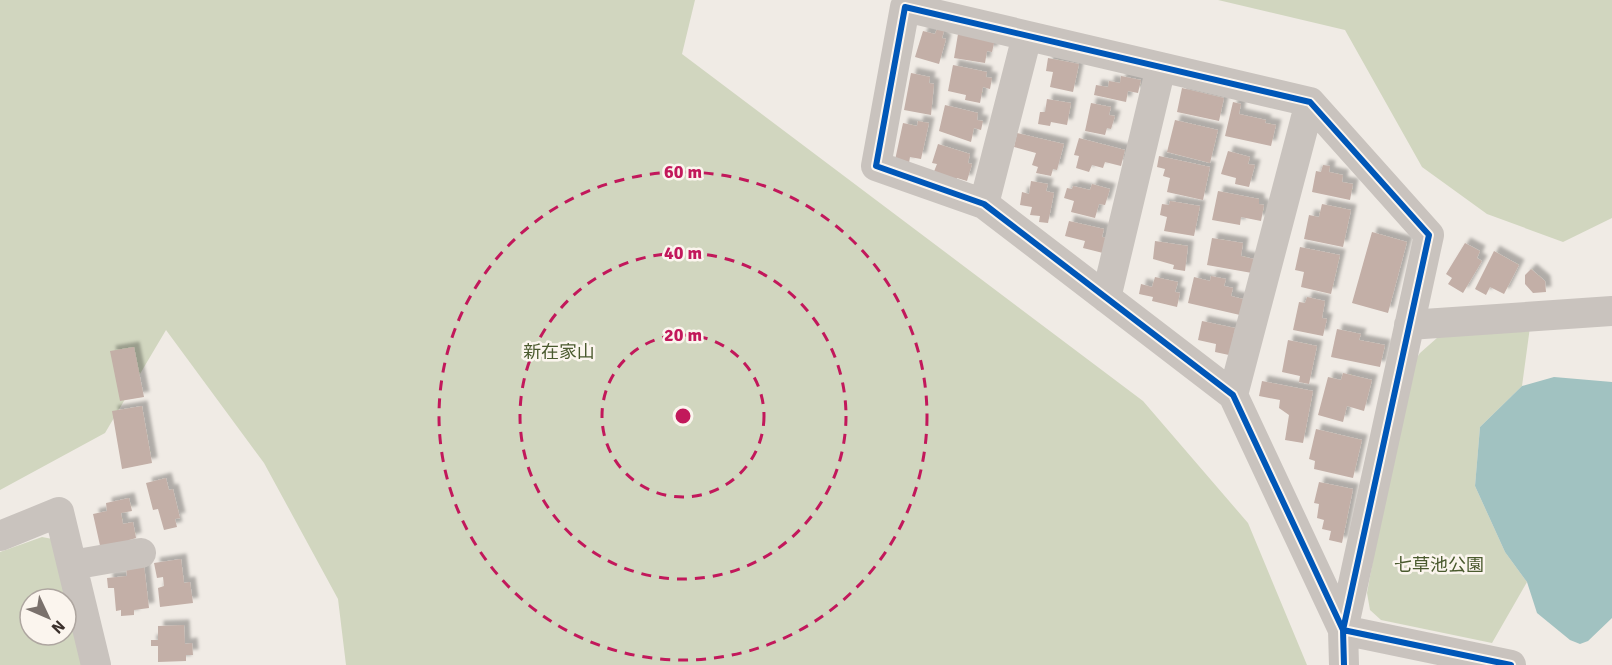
<svg xmlns="http://www.w3.org/2000/svg" width="1612" height="665" font-family="Signika,'Noto Sans JP',sans-serif">
<style>
.green{fill:#d1d6bf;fill-rule:evenodd}
.water{fill:#a1c2c1}
.building{fill:#c3afa7;filter:url(#shadow)}
.lines{fill:none;stroke-linecap:round;stroke-linejoin:round}
.street{stroke:#c9c3be;stroke-width:30}
.cycleway-casing{stroke:#fbf5ee;stroke-width:10}
.cycleway{stroke:#0057b8;stroke-width:6}
.ring{fill:none;stroke:#c2185b;stroke-width:3;stroke-dasharray:10 8}
.labels{text-anchor:middle;dominant-baseline:central;stroke-width:5;stroke-linejoin:round;paint-order:stroke}
.park-label{font-size:18px;fill:#4a5a2e;stroke:#fbf5ee}
.centre{fill:#c2185b;stroke:#fbf5ee;stroke-width:3}
.ring-label{font-size:18px;text-anchor:middle;font-weight:bold;fill:#c2185b;stroke:#fbf5ee;stroke-width:5;stroke-linejoin:round;paint-order:stroke}
</style>
<defs>
<filter id="shadow"><feDropShadow dx="5.5" dy="-5.5" stdDeviation="1.5" flood-color="#0004"/></filter>
</defs>
<rect width="100%" height="100%" fill="#f0ebe5"/>
<path class="green" d="M0,0H695L682,54L1143,401L1248,523L1307,665H346L338,599L264,463L166,330L105,433L0,490Z
M1218,0H1612V218L1563,242L1487,214L1422,167L1345,30Z
M1530,327L1522,386L1480,427L1475,486L1505,552L1527,582L1492,643L1381,620L1370,610L1367,593L1407,372L1420,353L1446,330Z
M42,537L58,540L86,665H0V552ZM30,599H66V635H30Z"/>
<path class="water" d="M1554,377L1612,382V618L1588,641L1580,644L1570,640L1537,613L1527,582L1505,552L1475,486L1480,427L1522,386Z"/>
<path class="building" d="M959,28L994,43L992,52L987,51L985,63L954,58Z
M937,29L944,31L942,38L946,39L939,64L915,57L923,31L935,34Z
M1048,58L1079,64L1073,92L1050,87L1053,72L1046,71Z
M953,65L987,72L986,77L992,78L990,89L983,87L980,103L965,100L966,95L948,91Z
M911,73L930,77L929,83L934,84L931,115L904,110Z
M1121,76L1141,80L1138,93L1128,91L1126,102L1094,95L1096,85L1108,87L1109,81L1120,83Z
M1182,88L1224,98L1219,121L1177,112Z
M1047,99L1071,103L1067,125L1051,122L1050,126L1038,124L1040,112H1045Z
M1233,102L1241,104L1239,114L1266,120L1265,123L1276,125L1271,146L1225,136Z
M1091,103L1111,107L1109,115L1115,116L1111,129L1107,128L1105,135L1085,131Z
M945,105L978,113L977,120L983,121L981,130L974,128L971,142L939,131Z
M1175,120L1218,130L1210,163L1167,152Z
M918,121L929,123L921,159L910,157L909,163L895,160L903,123L917,126Z
M1017,133L1064,144L1057,170L1053,169L1051,176L1036,173L1038,167L1032,165L1036,153L1014,147Z
M1079,138L1125,150L1121,166L1105,162L1103,168L1092,165L1089,172L1076,168L1079,156L1074,155Z
M938,144L970,154L968,163L972,164L967,181L957,178L956,181L933,174L937,164L932,163Z
M1228,151L1250,157L1248,164L1255,165L1249,187L1235,184L1236,178L1221,174Z
M1159,156L1210,167L1203,200L1167,192L1170,178L1163,176L1165,169L1157,167Z
M1323,165L1330,166L1329,172L1343,175L1342,182L1353,184L1350,200L1312,192L1316,171L1321,172Z
M1031,181L1048,184L1046,191L1054,193L1048,223L1039,222L1040,216L1030,215L1032,207L1020,205L1022,192L1029,194Z
M1092,184L1110,189L1105,205L1099,204L1095,218L1071,212L1074,201L1064,198L1067,188L1072,189L1073,186L1090,190Z
M1218,191L1259,199V204L1264,205L1261,221L1241,217L1240,225L1212,220Z
M1170,201L1200,206L1194,236L1164,231L1167,217L1160,215L1162,204L1169,205Z
M1322,204L1351,210L1343,247L1304,239L1309,215L1319,217Z
M1069,221L1104,229L1102,237L1107,238L1103,253L1083,248L1085,241L1065,236Z
M1372,232L1407,242L1388,313L1352,303Z
M1212,238L1243,243L1241,256L1254,259L1252,273L1207,265Z
M1155,241L1188,246L1185,271L1173,269L1174,265L1153,259Z
M1465,243L1480,251L1477,258L1482,261L1463,293L1448,284L1452,278L1446,274Z
M1300,247L1340,255L1331,294L1301,287L1304,272L1295,270Z
M1494,251L1519,265L1504,294L1490,287L1486,295L1475,289Z
M1531,269L1545,281L1546,292L1533,293L1525,284V275Z
M1211,276L1226,279L1224,286L1233,288L1231,296L1243,299L1240,315L1188,303L1194,277L1210,281Z
M1155,277L1178,282L1175,292L1180,293L1177,307L1152,301L1153,297L1139,294L1141,284L1152,287Z
M1307,297L1325,301L1322,318L1327,319L1323,336L1293,330L1299,302L1305,303Z
M1202,321L1235,328L1229,355L1215,352L1216,344L1198,340Z
M1337,329L1361,334L1359,340L1385,345L1380,367L1331,357Z
M1288,340L1317,346L1309,384L1299,382L1300,376L1282,372Z
M134,347L144,397L120,401L110,351Z
M1343,373L1372,380L1364,411L1347,406L1343,422L1318,415L1328,377L1341,380Z
M1262,381L1313,391L1303,443L1285,440L1289,415L1279,408L1280,400L1259,396Z
M142,406L152,463L122,469L112,411Z
M1316,429L1362,440L1353,478L1314,469L1315,461L1309,459Z
M166,478L169,490L173,489L180,518L175,519L177,527L164,530L158,509L153,510L146,483Z
M1319,482L1353,489L1342,543L1329,540L1331,531L1322,529L1324,520L1317,518L1319,504L1314,503Z
M129,498L132,511L121,513L123,524L133,522L136,538L129,540L130,544L101,550L93,514L107,511L106,503Z
M181,559L184,583L190,582L193,603L160,607L158,588L164,586L163,577L157,578L154,563Z
M144,565L149,608L134,610V615L121,616V610L116,611L114,588H108L107,578L127,576L126,566Z
M184,625L185,644L192,643L193,655H186V661L158,662V646H151V640H158V626Z"/>
<g class="lines">
<path class="street" d="M984,204L1027,36
M1106,298L1161,67
M1409,325L1612,311
M1233,395L1310,102
M0,536L59,512L96,665
M72,565L141,553
M1344,665L1343,630L1233,395L984,204L876,166L905,7L1310,102L1429,235L1343,630L1511,665"/>
<g class="cycleway-casing">
<path id="cycleway" d="M1344,665L1343,630L1233,395L984,204L876,166L905,7L1310,102L1429,235L1343,630L1511,665"/>
</g>
<use href="#cycleway" class="cycleway"/>
</g>
<g class="ring">
<circle cx="683" cy="416" r="81"/>
<circle cx="683" cy="416" r="163"/>
<circle cx="683" cy="416" r="244"/>
</g>
<g class="labels">
<g class="park-label">
<text x="559" y="352">新在家山</text>
<text x="1439" y="565">七草池公園</text>
</g>
</g>
<circle cx="683" cy="416" r="9" class="centre"/>
<g class="ring-label">
<text x="683" y="178">60 m</text>
<text x="683" y="259">40 m</text>
<text x="683" y="341">20 m</text>
</g>
<g transform="translate(48 617) rotate(134)"><circle r="28" fill="#fbf5ee" stroke="#aea6a0" stroke-width="1.5"/>
<path d="M0-4.5L10 22L0 15L-10 22Z" fill="#7a716c"/>
<text y="-9" font-size="16" font-weight="bold" text-anchor="middle" fill="#3b302b">N</text>
</g>
</svg>
